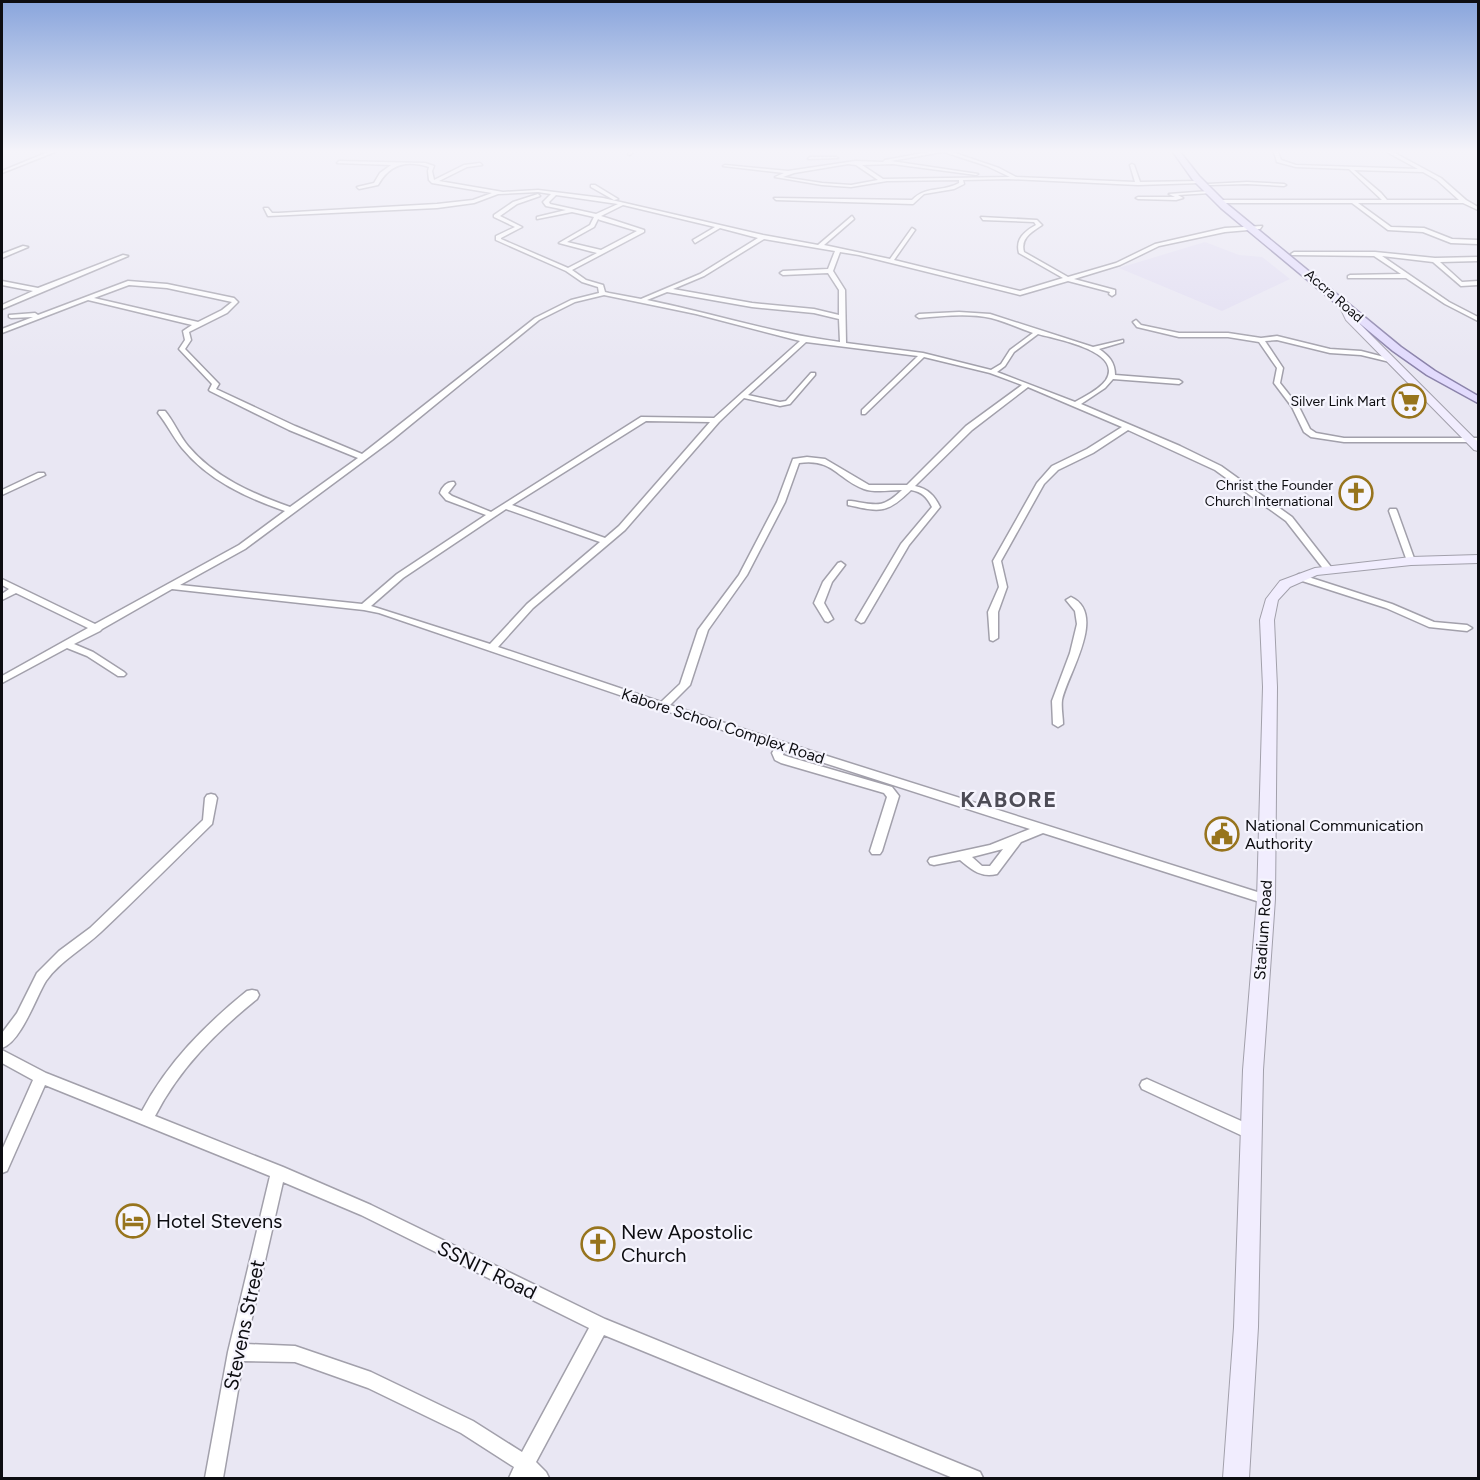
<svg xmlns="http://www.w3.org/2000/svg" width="1480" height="1480" font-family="Figtree,sans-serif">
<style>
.built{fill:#e2def2}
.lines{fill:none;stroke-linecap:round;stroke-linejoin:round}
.minor-casing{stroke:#a2a0ab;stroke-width:3}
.secondary-casing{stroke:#a2a0ab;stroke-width:2}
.primary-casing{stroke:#8b83aa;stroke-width:3}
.minor{fill:#fff;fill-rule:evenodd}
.secondary{fill:#f1edfe;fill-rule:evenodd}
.primary{fill:#e2dbfd;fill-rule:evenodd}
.labels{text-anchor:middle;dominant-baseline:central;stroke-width:4.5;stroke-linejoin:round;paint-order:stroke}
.far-street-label{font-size:14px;fill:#0d0d11;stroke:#f6f5fe}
.far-poi-label{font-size:14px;fill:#0d0d11;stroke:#f6f5fe;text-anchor:end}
.street-label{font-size:16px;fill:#0d0d11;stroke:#f6f5fe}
.poi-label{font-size:16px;fill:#0d0d11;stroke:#f6f5fe;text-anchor:start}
.near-poi-label{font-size:20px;fill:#0d0d11;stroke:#f6f5fe;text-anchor:start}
.near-street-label{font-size:20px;fill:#0d0d11;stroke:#f6f5fe}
.district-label{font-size:22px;font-weight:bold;letter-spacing:1.5px;fill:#4d4c56;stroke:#f6f5fe}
</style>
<rect width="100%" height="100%" fill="#e9e7f3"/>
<path class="built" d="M1205,242L1239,255L1262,257L1290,279L1222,311L1119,268Z"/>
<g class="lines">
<g class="minor-casing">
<path id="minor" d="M48,152H55L2,173V171Z
M629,152H633L630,155L628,154Z
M929,152H942L891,161L978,174L976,175L893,164L862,165L883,179L1010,177L987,166L944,152H952L999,168L1016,177L1135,182L1130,165L1132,164L1134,165L1140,182L1200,181L1202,182L1200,183L1138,185L1008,179L963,180L964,184L954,189L924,194L913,204L776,200L774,198L912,200C927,185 940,193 959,183V180L887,181L851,187L822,185L775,177L784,173L723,166L725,165L788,171L855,161L883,162L885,160ZM848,164L856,165L878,180L851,185L822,183L783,177L794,173Z
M1274,152H1278L1281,160L1296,165L1418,169L1387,152H1393L1441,178L1466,200L1478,207V210L1463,203H1358L1391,227L1424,228L1452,239L1478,240V244L1451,243L1423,232L1388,230L1352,203H1217L1219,200H1382L1349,169L1296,167L1277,162ZM1354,170L1423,172L1437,180L1459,200H1387L1381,193Z
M810,157H836L838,158L808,159Z
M339,161L425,163L434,166L432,171L434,180L464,165L480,163L482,165L467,167L439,181L503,192L538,190L603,198L763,235L818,245L852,216L854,219L824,245L890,259L912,228L915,230L894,260L1020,291L1063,278L1019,253C1015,239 1025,231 1036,225L1034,222L983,220L981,217L1037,220L1042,225C1032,232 1020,238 1024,252L1068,277L1116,263L1155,244L1225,228L1262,226L1260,229L1225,232L1159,246L1120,265L1074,279L1115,290V294L1112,296L1109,294L1110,292L1068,281L1020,295L859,255L840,252L833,271L845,290L846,343L923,353L991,370L1001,364L1010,350L1033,333C1019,328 1006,322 991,318C968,313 943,316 919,318L916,316L919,314L959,312L990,314L1093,347L1123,340V342L1099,349C1109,356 1115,362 1115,375L1179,380L1182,382L1179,384L1113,379L1105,388L1081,404L1180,446L1221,466L1292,517L1331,567V571H1325L1286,521L1215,470L1128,430L1093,453L1058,470L1044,484L1001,561L1007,587L998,612V638L993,641L990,640L988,612L999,587L993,561L1037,483L1052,466L1087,449L1122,427L1028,387L972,430L915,486C928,489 934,495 940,507L909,545L864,622L861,623L856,620L901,544L932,507C927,497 922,492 911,490C887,514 880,512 848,505V501H851C877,505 882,509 902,490C890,490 875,493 864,489C837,479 833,458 799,463L785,502L747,575L708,630L690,685L670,705L786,743L1270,896L1272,899L1270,902L1266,904L1043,833L1021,842L997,874C981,878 972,870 960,860L934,865L930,864L928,861L930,858L990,845L1030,829L784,750L783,755L789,757L892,787L899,796L882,851L880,854H872L870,851L887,797L884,793L781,763L775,760L772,753L775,748L379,613L364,610L172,589L102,629L100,631L74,644L93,652L124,672L126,674L124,676H118L87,656L67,648L2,683V676L88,628L16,593L2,600V594L9,589L2,585V579L95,624L239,545L285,511C247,498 208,480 182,448C173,437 167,424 158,413L159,411H165C174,422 179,435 188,446C214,477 253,494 290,507L358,458L289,430L210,391L209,390L212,384L179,349L185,340L183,331L192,325L88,300L2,333V329L33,317L11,318L9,317V315L35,313L38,315L128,281L167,284L234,298L238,302L227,313L189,332L191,340L185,349L218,383L219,384L216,389L295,426L362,454L535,318L571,300L599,293L598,287L582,282L566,271L496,240V236L515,227L494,217V215L513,202L538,194L540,196L517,204L500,216L522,227L501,238V239L568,268L597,253L559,243L590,225L594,217L572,212L537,219V217L566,210L546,206L543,202L551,194L538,192L498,194L474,203L437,208L268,216L264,208H268L272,213H278L437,204L473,200L492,193L432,183L429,180L428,171L429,167C406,160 390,164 378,185L359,189L357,187L374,183L380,173L391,165L337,163ZM556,195L618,204L596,214L550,204L549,202ZM623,205L715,227L693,240L695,243L720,228L758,238L700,274L641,299L609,293L605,292L603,285L586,280L572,270L644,232V230L601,216ZM598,219L600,220L637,231L601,250L567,242L594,227ZM764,239L835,251L828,269L783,271L780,273L783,275L828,273L839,290V315L814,309L752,303L673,289L704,276ZM129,285L167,288L232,302L222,310L198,322L94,298ZM667,292L752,307L814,313L839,319L840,342C775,334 712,313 647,300ZM604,295L696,314L800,341L714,418L641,417L491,512L452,496L448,493L455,484L454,482C447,481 442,487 440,493L446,500L486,515L397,574L362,604L180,585L245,549L392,440L539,320L575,302ZM1038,334C1056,339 1124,351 1106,380C1099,390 1085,396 1075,402L997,372L1005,366L1014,352ZM806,342L918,356L862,410V414H865L924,357L990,373L1022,385L966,426L907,485H869L825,459L807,457L793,459L777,502L739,575L698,630L680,684L661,702L498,647L533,608L625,530L719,422L744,398L780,406L790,404L815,375V373H811L786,401L780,402L748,395ZM646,421L710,422L619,526L605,538L512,505ZM506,509L600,542L527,604L490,644L371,606L403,578ZM1003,849L990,866H982L972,857Z
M1247,182L1284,184L1286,185L1284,186L1247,184L1210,185L1208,184Z
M591,185H595L618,199L614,200L591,187Z
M1209,191L1211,193L1178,195L1183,198L1176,200L1138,199L1136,198L1138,197H1175L1169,194Z
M23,246L28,247L2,258V254Z
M1294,252H1375L1435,258L1478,257V261L1440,262L1462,282L1478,281V285L1461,286L1433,262L1382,256L1449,302L1478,317V321L1445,304L1406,278H1348V276L1350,275L1401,274L1374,256L1292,255L1291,254Z
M123,255L128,256L2,309V305L33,291L2,285V281L38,288Z
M1136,320L1141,325L1179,333H1228L1261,338L1277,336L1330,349L1361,351L1392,359L1393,360L1390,362L1361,355L1330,353L1277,340L1265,341L1283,368L1280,383L1299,407L1310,429L1316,433L1344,438H1478V442H1344L1311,437L1304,432L1292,407L1274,383L1277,368L1259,342L1228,337H1179L1137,327L1133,322Z
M38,473H44L45,475L2,495V490Z
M1390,509H1396L1397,511L1415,561L1414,563H1408L1407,561L1389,511Z
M841,562L845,565L832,582L824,603L833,619L828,622L825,621L814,603L823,582L838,563Z
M1299,574L1392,604L1434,622L1467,625L1472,628L1467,631L1429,627L1386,608L1296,579L1295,577Z
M1071,597C1108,614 1067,675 1062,700C1061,708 1063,717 1063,724L1058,727L1053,724L1052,701L1070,653L1077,624L1075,611L1066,600Z
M211,794L215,795L217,798L212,824C175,860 138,897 101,932C83,949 60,961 46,981C36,997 21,1042 2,1048V1033L17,1013L37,973L59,951L90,928L203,820L205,798L207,795Z
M252,990L257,991L259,995L257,999C216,1032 179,1069 155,1116L283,1167L371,1205L605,1319L980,1472L983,1478H953L604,1335L536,1462L546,1472L549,1478H509L514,1467L461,1433L368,1388L295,1362L243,1361L223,1478H205L228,1352L270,1176L45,1085L7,1171L2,1173V1150L33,1080L2,1063V1050L46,1073L142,1111C168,1062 205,1025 247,991ZM283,1182L361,1215L589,1328L522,1452L473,1421L371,1372L295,1346L246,1344Z
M1147,1079L1257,1128L1259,1133L1257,1138L1252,1140L1247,1138L1142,1089L1140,1085L1142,1081Z"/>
</g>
<g class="secondary-casing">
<path id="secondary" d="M1338,299H1344L1353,317L1478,442V451L1474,450L1346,320L1337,301Z
M1478,555V563L1411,565L1317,575L1290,587L1278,600L1274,620L1277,687L1275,899L1263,1070L1258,1327L1249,1478H1223L1234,1327L1243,1070L1257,899L1263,687L1260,620L1266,599L1280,581L1315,568L1411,557Z"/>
</g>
<g class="primary-casing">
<path id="primary" d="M1173,152H1180L1199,176L1227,204L1401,347L1435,371L1478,396V403L1427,375L1393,351L1221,208L1193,180Z"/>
</g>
<use href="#minor" class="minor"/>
<use href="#secondary" class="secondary"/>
<use href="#primary" class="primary"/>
</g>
<linearGradient id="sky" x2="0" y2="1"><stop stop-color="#89a5dc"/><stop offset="0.42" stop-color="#f5f4fa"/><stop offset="1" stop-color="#f5f4fa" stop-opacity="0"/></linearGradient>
<rect width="1480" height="360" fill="url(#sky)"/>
<defs>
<g id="supermarket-ring" transform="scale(1.725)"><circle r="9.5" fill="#f6f5fe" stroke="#97741d" stroke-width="1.5"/><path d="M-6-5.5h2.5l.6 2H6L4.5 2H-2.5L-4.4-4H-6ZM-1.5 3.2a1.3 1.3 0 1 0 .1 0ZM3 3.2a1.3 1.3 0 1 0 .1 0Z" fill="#97741d"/></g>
<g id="church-ring" transform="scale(1.725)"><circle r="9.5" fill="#f6f5fe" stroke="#97741d" stroke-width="1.5"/><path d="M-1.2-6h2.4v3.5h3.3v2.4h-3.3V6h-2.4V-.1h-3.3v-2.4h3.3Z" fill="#97741d"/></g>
<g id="civic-ring" transform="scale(1.725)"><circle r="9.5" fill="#f6f5fe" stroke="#97741d" stroke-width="1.5"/><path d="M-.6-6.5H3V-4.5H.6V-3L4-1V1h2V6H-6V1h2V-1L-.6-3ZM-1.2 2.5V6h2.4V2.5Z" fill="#97741d"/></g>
<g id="hotel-ring" transform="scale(1.725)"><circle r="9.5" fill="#f6f5fe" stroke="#97741d" stroke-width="1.5"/><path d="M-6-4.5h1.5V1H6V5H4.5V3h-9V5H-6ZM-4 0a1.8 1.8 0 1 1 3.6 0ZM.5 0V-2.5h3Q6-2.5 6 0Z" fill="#97741d"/></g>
</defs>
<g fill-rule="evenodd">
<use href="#supermarket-ring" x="1409" y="401"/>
<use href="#church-ring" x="1356" y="493"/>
<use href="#civic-ring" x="1222" y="834"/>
<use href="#hotel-ring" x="133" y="1221"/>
<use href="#church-ring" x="598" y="1244"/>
</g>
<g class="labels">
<g class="far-street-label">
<text transform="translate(1334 296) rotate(41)">Accra Road</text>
</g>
<g class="far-poi-label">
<text x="1386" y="401">Silver Link Mart</text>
<text x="1333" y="485">Christ the Founder<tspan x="1333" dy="16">Church International</tspan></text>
</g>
<g class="street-label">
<text transform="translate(723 726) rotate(18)">Kabore School Complex Road</text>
<text transform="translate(1263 930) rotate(-86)">Stadium Road</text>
</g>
<g class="poi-label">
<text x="1245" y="825">National Communication<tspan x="1245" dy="18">Authority</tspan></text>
</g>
<g class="near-poi-label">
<text x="156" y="1221">Hotel Stevens</text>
<text x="621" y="1232">New Apostolic<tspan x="621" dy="23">Church</tspan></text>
</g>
<g class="near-street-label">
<text transform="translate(487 1270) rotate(26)">SSNIT Road</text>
<text transform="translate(244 1325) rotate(-78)">Stevens Street</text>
</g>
<g class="district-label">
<text x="1009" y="799">KABORE</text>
</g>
</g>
<rect width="1480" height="1480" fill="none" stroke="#0d0d11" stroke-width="6"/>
</svg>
